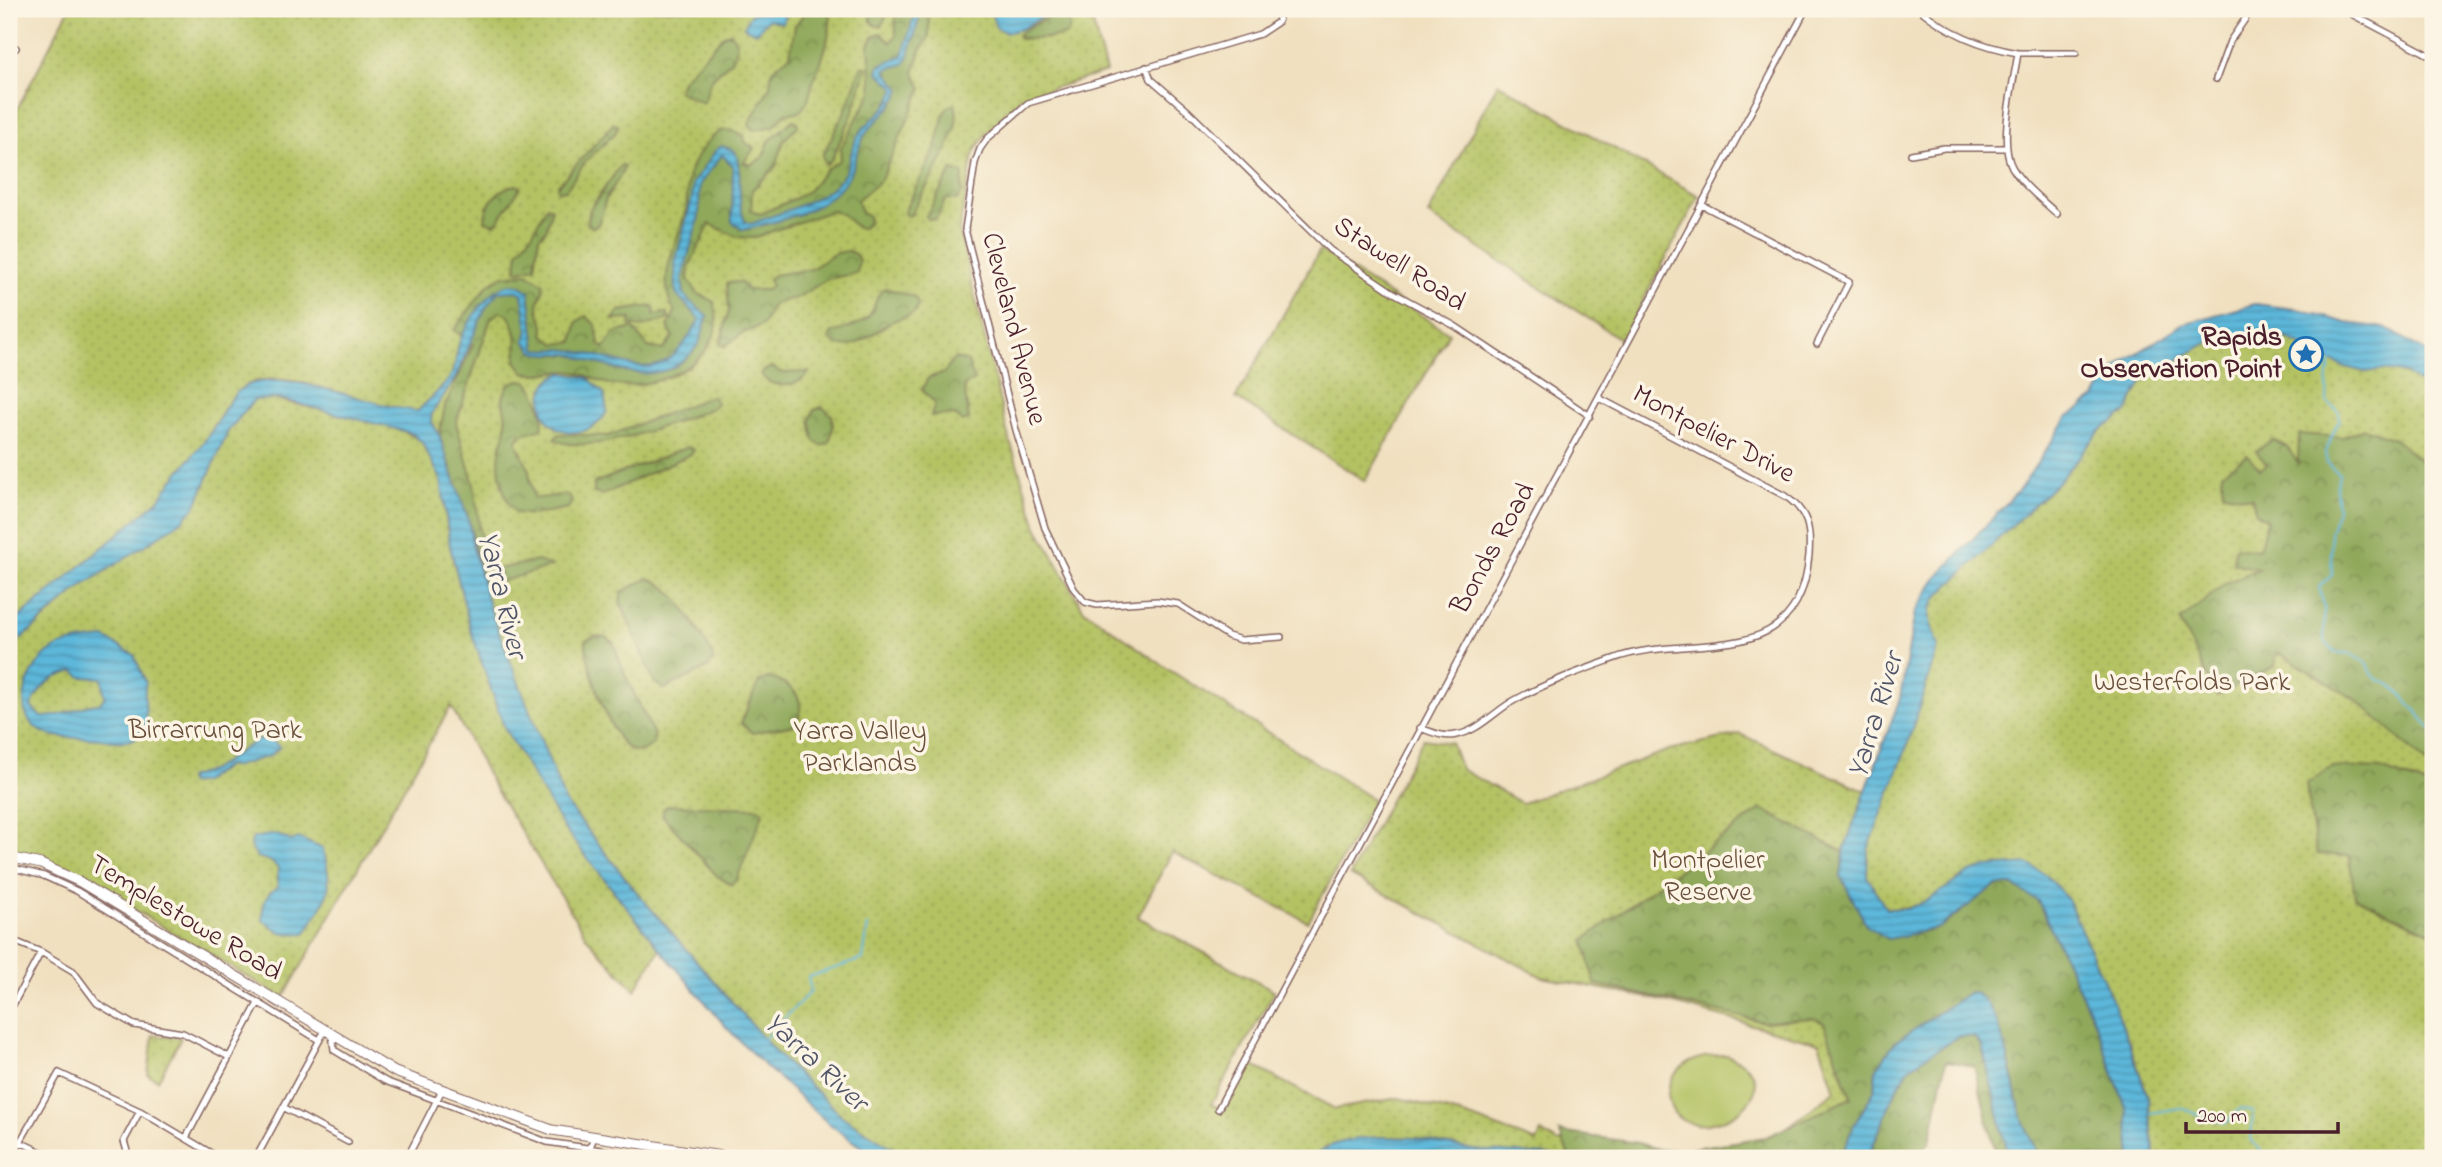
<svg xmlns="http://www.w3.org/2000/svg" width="2442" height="1167" font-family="'Indie Flower',sans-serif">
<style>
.grass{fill:url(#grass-dots);stroke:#7f7048;stroke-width:2}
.forest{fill:url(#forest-crowns);stroke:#6c6442;stroke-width:2}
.garden{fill:#b4c264;stroke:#7f7048;stroke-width:2}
.water{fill:url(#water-rules);stroke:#536b82;stroke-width:2;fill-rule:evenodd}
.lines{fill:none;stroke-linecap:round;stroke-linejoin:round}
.stream{stroke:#5cb7da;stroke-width:2}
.minor-casing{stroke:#84635f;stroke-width:8}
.primary-casing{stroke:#84635f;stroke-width:11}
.minor{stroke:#fff;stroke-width:5}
.primary{stroke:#fff;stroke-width:9}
.labels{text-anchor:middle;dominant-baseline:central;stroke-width:7;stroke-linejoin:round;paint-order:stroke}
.street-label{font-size:28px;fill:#4a1f2b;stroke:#fcf5e5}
.poi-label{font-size:28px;font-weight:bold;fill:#4a1f2b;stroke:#fcf5e5;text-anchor:end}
.park-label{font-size:28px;fill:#6a503c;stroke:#fcf5e5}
.water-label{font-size:30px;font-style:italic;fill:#505468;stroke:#fcf5e5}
</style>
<defs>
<pattern id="grass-dots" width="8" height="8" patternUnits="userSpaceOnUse" patternTransform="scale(1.75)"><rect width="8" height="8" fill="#b4c264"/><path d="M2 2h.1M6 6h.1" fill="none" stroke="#9ca657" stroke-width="1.8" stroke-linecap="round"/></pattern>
<pattern id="forest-crowns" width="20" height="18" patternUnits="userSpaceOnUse" patternTransform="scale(1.75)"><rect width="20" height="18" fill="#8fa85a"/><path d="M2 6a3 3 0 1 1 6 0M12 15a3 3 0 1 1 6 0" fill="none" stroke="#77884b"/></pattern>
<pattern id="water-rules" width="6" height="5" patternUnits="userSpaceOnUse" patternTransform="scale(1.75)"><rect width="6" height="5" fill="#5cb7da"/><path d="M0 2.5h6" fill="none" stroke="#4e94b1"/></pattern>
</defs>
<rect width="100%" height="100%" fill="#fcf5e5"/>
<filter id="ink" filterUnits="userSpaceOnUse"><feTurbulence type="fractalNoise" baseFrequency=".0143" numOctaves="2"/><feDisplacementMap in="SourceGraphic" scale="14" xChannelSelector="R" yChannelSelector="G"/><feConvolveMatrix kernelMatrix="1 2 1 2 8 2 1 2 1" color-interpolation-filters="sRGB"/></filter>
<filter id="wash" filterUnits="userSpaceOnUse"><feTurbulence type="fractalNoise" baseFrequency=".00686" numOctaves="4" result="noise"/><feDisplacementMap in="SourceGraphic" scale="28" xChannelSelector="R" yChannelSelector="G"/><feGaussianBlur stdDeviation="1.57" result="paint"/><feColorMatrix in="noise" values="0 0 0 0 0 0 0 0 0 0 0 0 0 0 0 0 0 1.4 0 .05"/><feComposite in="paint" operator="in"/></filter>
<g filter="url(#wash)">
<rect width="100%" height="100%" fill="#f0e0c0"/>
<path class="grass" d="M69,9H1089L1106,72L1021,98L987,133L974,152L959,230L1007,431L1037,527L1083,609L1168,669L1374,800L1308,922L1172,852L1138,917L1275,991L1211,1104L1224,1111L1250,1064L1335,1109L1399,1098L1467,1116L1537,1142L1541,1132L1557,1142L1638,1144L1661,1151L1764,1145L1835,1091L1819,1043L1659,1000L1542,977L1350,875L1423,739L1451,743L1461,769L1522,803L1669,750L1740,734L1866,791L1845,847L1840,872L1867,926L1888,939H1896L1938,928L1973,899L1996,885L2005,883L2029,893L2038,901L2096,1025L2127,1111L2131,1158H2039C2033,1143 2025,1128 2021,1113C2013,1087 2002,996 1970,992L1895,1042L1876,1070L1874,1091L1853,1127L1841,1158L1545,1156L1473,1150L1415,1138L1380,1137L1339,1143L1327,1147L1313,1158H908L843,1117L778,1055L639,895L565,802L489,606L473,548L469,522L439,435C418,412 386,408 357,399C324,389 268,365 238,391C224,404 219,421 208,436C192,459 173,476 160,500L9,626V125Z
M1498,83L1699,196L1622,340L1428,215Z
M1320,250L1449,333L1365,481L1236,398Z
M2251,325L2390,367L2433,384V1158H2153L2147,1094L2127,1037L1916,908L1886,909L1859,865L1925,613L1944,586L2134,380L2187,342Z
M265,397L398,428L421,441L441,479L450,546L471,631L481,655L563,827L660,949L635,990L587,938L494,787L451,706L283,998L60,866L36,856L9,852V649L81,587L196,505L228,431L254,400Z
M153,1035L181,1038L158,1080L148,1075Z"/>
<path class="forest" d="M807,9H830L831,11C830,37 825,53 815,77C809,90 811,102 799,112L786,113L774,126L754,130L749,124L770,86L772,70L790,55L795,26Z
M869,9H929V37L921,50L914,73L922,88L881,180L857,200L861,213L868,216L869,222L863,228H857L842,214L831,211L753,238L737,237L710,224L689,267L688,279L697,293L714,302C731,358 661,390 614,385C598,383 583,371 567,371C551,371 541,377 524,372L516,361C517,344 519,329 507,314L500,312L491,318L456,423L474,485L484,561L491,568L497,569L538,561L552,566L484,587L469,522L439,435L445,406L473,344L454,330L488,285L503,276L527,273L543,283C545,293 538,297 538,306C538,317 547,322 543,334L556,344L573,342L577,322L586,316L596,325L599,344L604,348L615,333L633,328L648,347L663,350L673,337L668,326L675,312C654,279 678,243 686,209C688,197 686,182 690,171C694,159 707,139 719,132C729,127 734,133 744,135L745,142L754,148L744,162L749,165L762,159L769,141L793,120L798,122V126L784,140L776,166L752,190L751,211L760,214L794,199L809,190L826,169L840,160L841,147L872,92L869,45L873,37L881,33L891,43L896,35L895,13L890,10L881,26H876L871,21Z
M1056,13L1065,15L1070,25L1068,34C1056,39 1034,39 1020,39L1018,35C1026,26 1045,20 1056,13Z
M731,33C748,55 722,66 711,81C707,88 707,96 703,103L678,91L683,79L724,35Z
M862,65L867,68L852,115L832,159L826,165L822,156L845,111Z
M955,104C966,133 922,189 911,215L907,216L904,213C914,189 928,167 937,143C941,132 940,121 946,110C949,105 949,106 955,104Z
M613,124L618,125L615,133L585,162L566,190L558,191L557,186Z
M621,165L624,167L623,171L606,199L598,225L593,227L587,224L590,209Z
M952,170L963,173L962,192L958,200L946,199L936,219H928L926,216Z
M517,185L520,188L498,221L495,224L485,221C485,204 499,186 517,185Z
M547,206L552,208L546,230L539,237L535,267L520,271L516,270L518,252L532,234Z
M848,251L855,254L859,261L857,273L828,279L796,298L779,302L771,307L763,325L743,333L725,346L720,344L729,311L727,283L740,282L748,290H767L771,286L769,279L774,275L811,269L836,253Z
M885,288L915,297L918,305L915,312C907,318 898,318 889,323C874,332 845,360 829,338L832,333C844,329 859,326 868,317C877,308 874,295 885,288Z
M652,306L655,309L654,315L667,313L669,319L642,327L630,325L631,319L613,320L619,311Z
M955,358L968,362L974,380L964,386L969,420L962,422L954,415L931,416L935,403L922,390L928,378L944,373Z
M771,367L782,373L809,372C800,387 770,392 761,373Z
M518,380L527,381C537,391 545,414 542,428L520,435L516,442L528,467L534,498C546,499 557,493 569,496L572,502L568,508L532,515L517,513C503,502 497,470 500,452C501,443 506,434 506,425C507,405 497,405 509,384Z
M712,396L717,403L712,408C678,422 586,458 554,439L559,434L608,436Z
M822,407L832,415L833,428L829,443L821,446L814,440L810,420L814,410Z
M2364,428L2394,439L2433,471V934L2355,897L2349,856L2317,854L2306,784L2332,767L2381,769L2430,787L2428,765L2358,701L2277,652L2275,666L2217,696L2180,621L2226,583L2258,569L2233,563L2235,547L2259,550L2267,520L2256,513L2252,498L2223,493L2222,473L2247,455L2260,469L2267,465L2256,451L2273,440L2287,447L2298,463L2299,434L2343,437Z
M688,447L694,450L691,454L611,491L602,495L594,493V483Z
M648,578C677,586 696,629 712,653L713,662L706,669L664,689L654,682L620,601L622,592Z
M595,636L606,637L614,644L625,675L654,735L653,744C646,749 641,753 633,751C612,746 584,660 586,640Z
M769,678C793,683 809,701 795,725L752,733L741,723L759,681Z
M669,805L759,808L763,813L736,881L730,884L717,876L663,816V809Z
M1761,809L1844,852L1841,877L1867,926C1888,929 1917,937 1937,928C1977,909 1990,859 2038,901L2096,1025L2127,1111L2131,1158H2039C2033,1143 2025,1128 2021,1113C2013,1087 2002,996 1970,992L1895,1042L1876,1070L1874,1091L1853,1127L1841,1158L1569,1156L1559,1132L1638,1143L1661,1150L1688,1149L1766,1137L1851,1098L1824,1023L1813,1018L1764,1022L1595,984L1584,940Z
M1968,1035L1979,1040L1982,1047L2009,1158H1997L1974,1066L1946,1061L1930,1142L1917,1158H1868L1895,1092L1910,1067L1951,1039Z"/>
<path class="garden" d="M1727,1055C1815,1092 1672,1167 1668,1093C1672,1063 1701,1054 1727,1055Z"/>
<path class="water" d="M776,9L785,12L783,23L768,19L756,33L744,27L750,15L760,11L770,13Z
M916,9H920V15L908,58L904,64L885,70L901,90C891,111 879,116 867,132C856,146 857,163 848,177C827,212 779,221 743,230L732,222L733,166L722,155L700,184L699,216L682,279L684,293L689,301L708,316C703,325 703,338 697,346C663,393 615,368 572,355C559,352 547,356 534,352L525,341L528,330L522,294L517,291L498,292L485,309L455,379L432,413L431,420L439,435L469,522L473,548L489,606L565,802L639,895L778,1055L843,1117L908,1158H876L828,1123L762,1063L728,1029L660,949L563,827L504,727L471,631L450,546L441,479L421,441L411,433L280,399L254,400L228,431L196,505L182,521L81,587L9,649V626L159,500C173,476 192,459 208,436C219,422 224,405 237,392C273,359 373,409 418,411C427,400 445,388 451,375C457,364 456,350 461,338C472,316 502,265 529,292L536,349C547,351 558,348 569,350C635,359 657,396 700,319L676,294L675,263L692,198L693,183L716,150L722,146L735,151C744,175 735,198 745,222L751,224C777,213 826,201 843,176C852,162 850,143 862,130C873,117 892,106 895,88L878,72L880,65L903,55Z
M990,9H1056L1021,29L1006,33L996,27Z
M2255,304L2303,310L2346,323L2386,328L2433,356V393L2405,373L2383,370L2365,372L2341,366L2285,337L2260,333L2221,335L2143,380L2127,412L2100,431L2059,481L1937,597L1930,611V621L1938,647L1906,749L1868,850L1867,876L1886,909H1907L1928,900L1970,872L1986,867L2028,864L2046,875L2067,898L2118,1013L2148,1097L2155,1158H2131L2127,1111L2096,1025L2038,901L2012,885H1996L1938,928L1888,939L1867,926L1841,877L1845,847L1900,698L1915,612L1936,578L2020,489L2068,417L2095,398L2105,379L2122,363L2183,324Z
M563,373L588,378L604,393L607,411C596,435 562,440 546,418C538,399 542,379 563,373Z
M105,638L134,655L146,683C141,698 152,722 141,734C131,745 113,741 100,739C81,737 58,740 41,731C9,714 28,666 52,650C67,641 88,640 105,638ZM75,671L81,677L102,678L105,697L99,704C78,705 63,718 41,717L31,707C40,685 52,676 75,671Z
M257,740H271L280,747L269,756L233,767L228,765L203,782L189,784L188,778L212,770Z
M275,834L291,841L299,838L323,849C335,893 328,896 305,934L282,933L263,920C262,904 264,896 278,886V868L270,861L257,857L250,846L253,838Z
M1970,992C2002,996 2013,1087 2021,1113C2025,1128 2033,1143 2039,1158H2009L1982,1046L1974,1037L1959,1036L1910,1067L1895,1092L1868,1158H1841L1853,1127L1874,1091L1876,1070L1895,1042Z
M1380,1137L1415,1138L1473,1150L1586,1158H1313C1330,1140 1356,1139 1380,1137Z"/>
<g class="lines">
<path class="stream" d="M2332,358C2326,374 2328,385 2327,402L2339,412L2340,420C2331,431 2332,441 2325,453L2327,462L2339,474L2336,490L2338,509L2330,533L2332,575L2319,587L2324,606V640L2335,653H2349L2368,664C2375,687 2384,677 2396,689C2409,702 2421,717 2433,731
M764,1039L811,991L808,977L863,959L868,925
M2151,1113L2180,1108L2226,1123L2240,1109L2253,1112L2251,1141L2263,1152V1158"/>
</g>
</g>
<g filter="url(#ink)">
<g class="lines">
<g class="minor-casing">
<path id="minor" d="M1281,9L1278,22L1260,34L1028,103L987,139L980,149L975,163L965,229L1016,430L1045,528L1074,589L1085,602L1097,605L1157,601L1178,604L1228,636L1241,640L1281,637
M1919,9C1949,33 1979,46 2018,53C2014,81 1998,142 2012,167C2023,186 2041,199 2057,214
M2342,9L2433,57
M9,44L16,48
M2018,53H2076
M1146,67L1151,79L1189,112L1330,250L1394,293L1455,326L1590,416
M2216,79L2230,41L2252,9
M1911,154L1944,148H2006
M1702,205L1849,282L1817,344
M1420,728C1432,732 1444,738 1456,735C1478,732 1496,710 1515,700C1546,683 1580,671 1613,659C1689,630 1799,676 1809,555C1811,529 1808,511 1785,496L1599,398
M9,867L44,876L77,891L319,1040
M9,939L41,952L73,971L97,1003L134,1025L183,1033L229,1057
M9,1012L41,952
M332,1034L334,1050L385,1081L547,1142L654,1158L672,1149
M59,1073L140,1111L219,1158
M283,1107L348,1142
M1218,1109L1806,9
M186,1138L258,1003
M20,1142L54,1158
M11,1158L59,1073
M129,1158L124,1141L140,1111
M256,1158L325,1030
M407,1158L442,1090
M586,1158L594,1137"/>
</g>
<g class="primary-casing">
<path id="primary" d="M9,857L41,864L80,882L395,1072L552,1130L734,1158"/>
</g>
<use href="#minor" class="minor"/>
<use href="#primary" class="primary"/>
</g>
</g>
<defs>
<g id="sight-ring" transform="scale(1.75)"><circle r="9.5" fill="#fcf5e5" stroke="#1f6fb2" stroke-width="1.5"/><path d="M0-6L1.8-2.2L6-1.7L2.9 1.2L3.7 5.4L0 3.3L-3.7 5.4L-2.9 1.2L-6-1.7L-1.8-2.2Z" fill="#1f6fb2"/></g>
</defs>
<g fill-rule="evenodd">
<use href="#sight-ring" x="2306" y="354"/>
</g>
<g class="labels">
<g class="street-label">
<text transform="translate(1399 265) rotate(33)">Stawell Road</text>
<text transform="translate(1013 329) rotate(76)">Cleveland Avenue</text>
<text transform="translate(1713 435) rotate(28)">Montpelier Drive</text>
<text transform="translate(1494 549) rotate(-61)">Bonds Road</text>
<text transform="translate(185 919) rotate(31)">Templestowe Road</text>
</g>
<g class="poi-label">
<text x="2282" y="338">Rapids<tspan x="2282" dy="32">Observation Point</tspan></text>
</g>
<g class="park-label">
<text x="2192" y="683">Westerfolds Park</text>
<text x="215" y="731">Birrarrung Park</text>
<text x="860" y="732">Yarra Valley<tspan x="860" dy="32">Parklands</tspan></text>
<text x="1708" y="861">Montpelier<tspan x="1708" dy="32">Reserve</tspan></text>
</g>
<g class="water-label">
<text transform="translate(501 595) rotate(76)">Yarra River</text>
<text transform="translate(1877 716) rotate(-73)">Yarra River</text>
<text transform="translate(815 1063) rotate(43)">Yarra River</text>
</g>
</g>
<rect width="2442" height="1167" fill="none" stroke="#fcf5e5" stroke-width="35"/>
<path d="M2186 1122v10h152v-10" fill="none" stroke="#4a1f2b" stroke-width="3.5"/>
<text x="2197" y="1122" font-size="21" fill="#4a1f2b" stroke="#fcf5e5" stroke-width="5" paint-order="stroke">200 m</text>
</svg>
